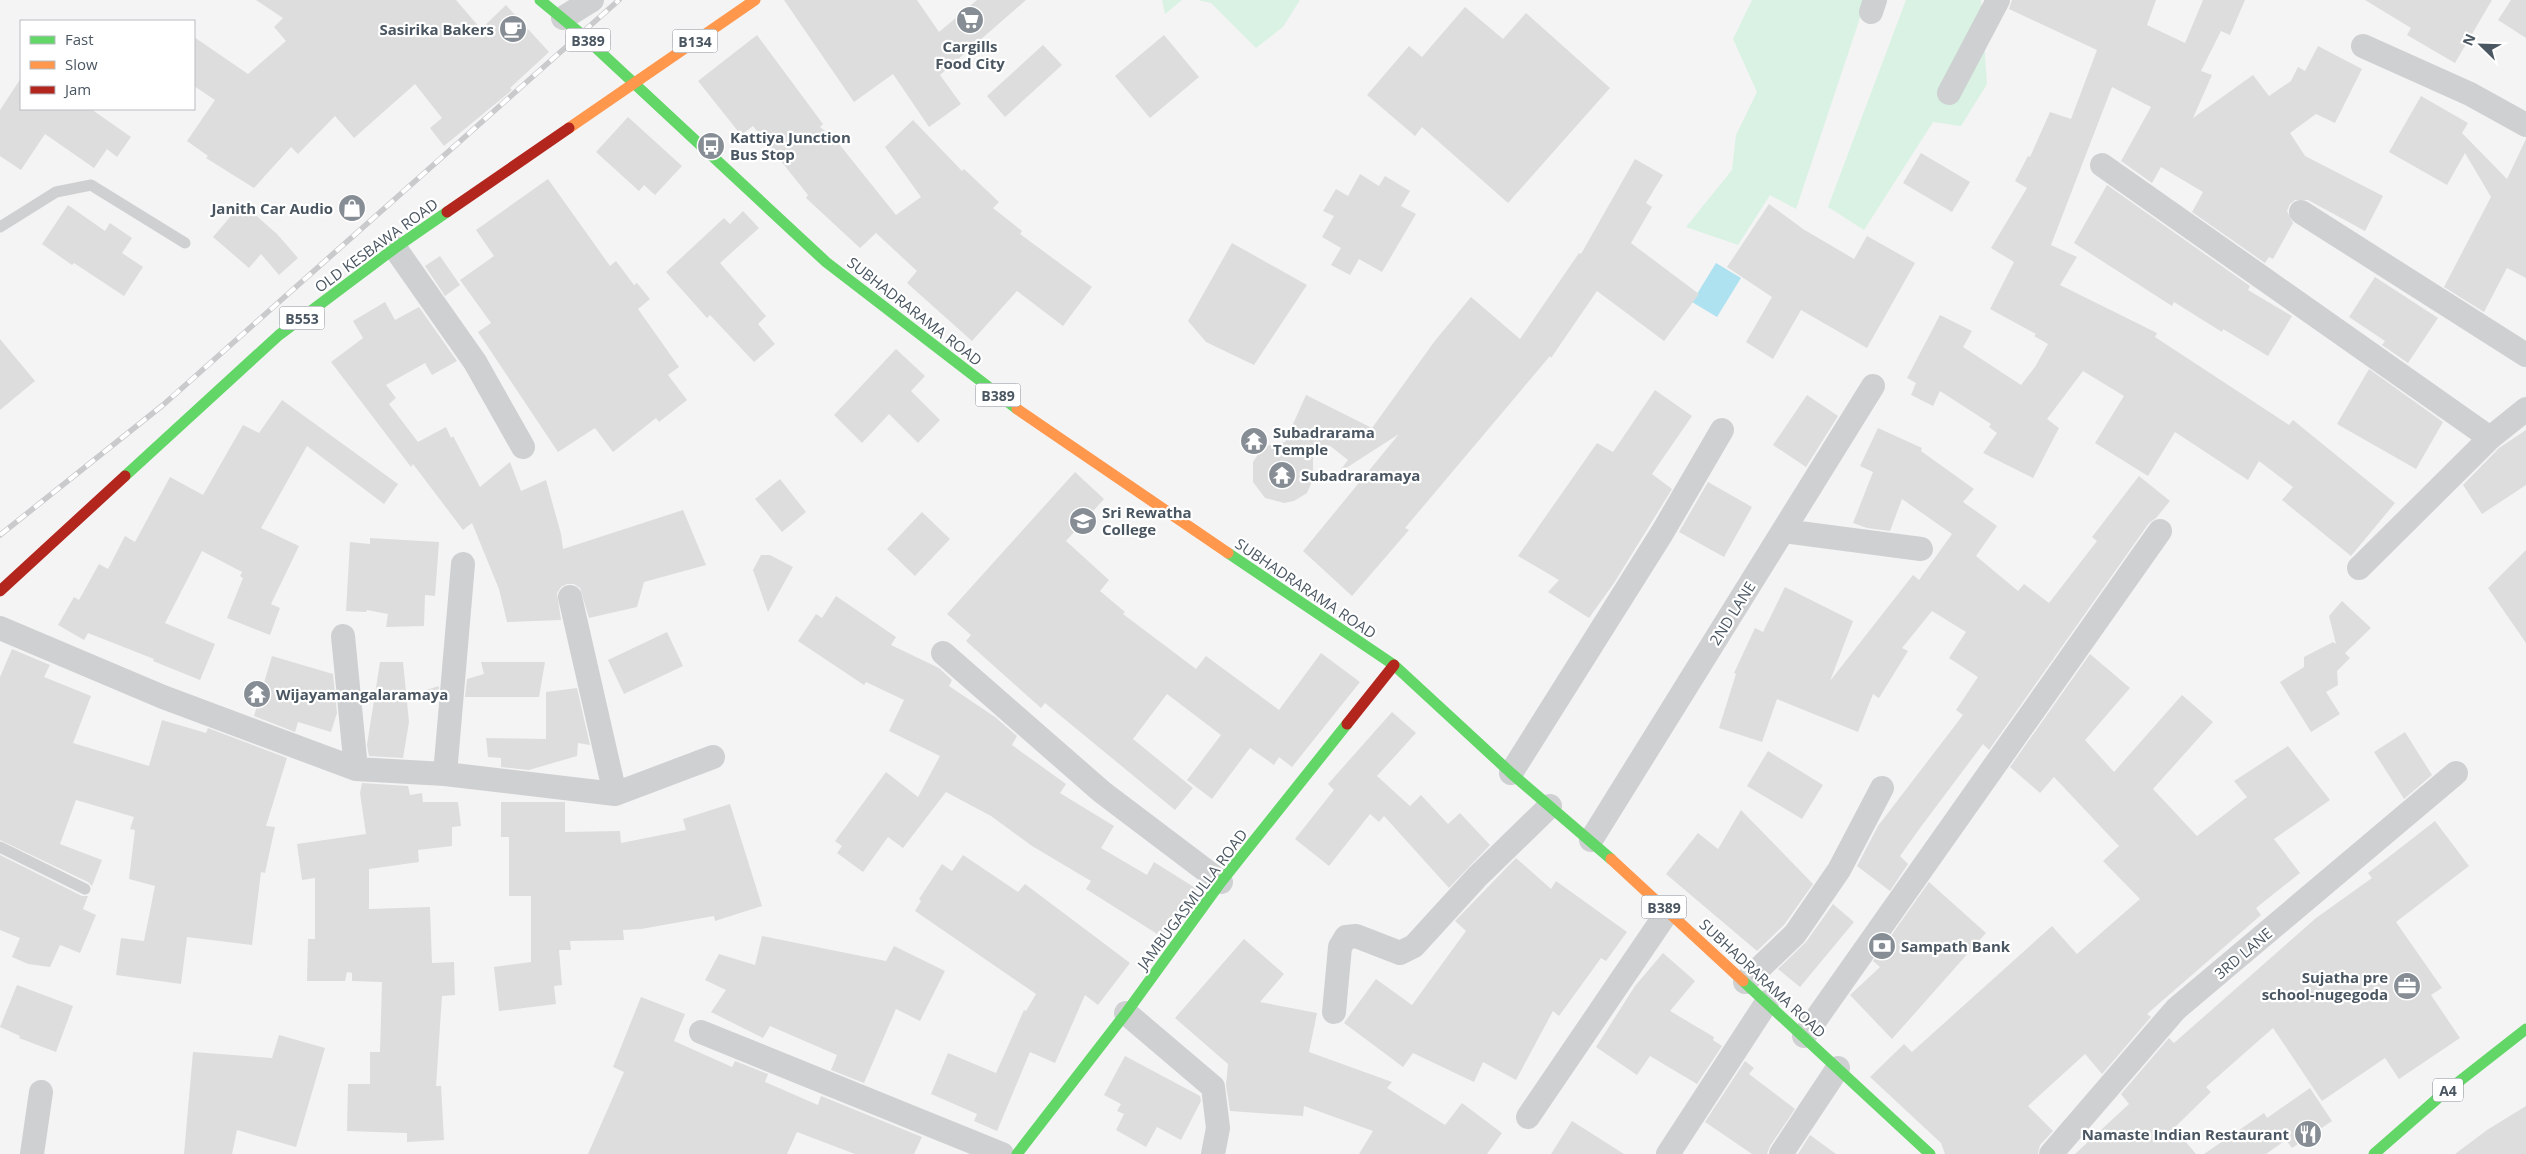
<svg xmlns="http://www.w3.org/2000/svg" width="2526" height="1154" font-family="'Open Sans',sans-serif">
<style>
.green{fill:#d9f2e3}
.water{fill:#aee2f0}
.building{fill:#ddddde}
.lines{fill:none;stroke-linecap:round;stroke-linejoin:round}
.lane{stroke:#ced0d2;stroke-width:11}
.street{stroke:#ced0d2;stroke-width:24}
.fast{stroke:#63d668;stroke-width:11}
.slow{stroke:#ff974d;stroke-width:11}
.jam{stroke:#b3261e;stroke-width:11}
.rail-casing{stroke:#c9cacc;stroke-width:5.5}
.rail{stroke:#fff;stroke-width:4;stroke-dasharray:11;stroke-linecap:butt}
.labels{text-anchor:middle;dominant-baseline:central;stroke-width:4.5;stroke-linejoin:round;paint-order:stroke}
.shield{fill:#fff;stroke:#808990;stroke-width:1}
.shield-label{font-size:14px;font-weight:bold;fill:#4a5661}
.poi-label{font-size:15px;font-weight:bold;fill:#4a5661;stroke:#fff;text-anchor:start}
.street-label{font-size:15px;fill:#4a5661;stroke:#fff}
</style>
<rect width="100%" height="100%" fill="#f4f4f4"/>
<path class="green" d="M1162,0H1182L1165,14Z
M1198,0H1300L1283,27L1256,48L1211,3Z
M1752,0H1866L1796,209L1770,195L1738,245L1686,227L1732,170L1736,135L1757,92L1733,39Z
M1906,0H1981L1987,84L1961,126L1933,122L1864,230L1828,207Z"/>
<path class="water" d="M1716,263L1741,278L1717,317L1692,302Z"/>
<path class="building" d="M256,0H456L481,29L506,5L549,52L510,88L512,90L444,146L430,128L442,118L415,84L354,138L335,116L298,154L291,147L254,188L206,158L208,156L187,141L215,100L194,86V37L248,74L286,41L274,27L283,18Z
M784,0H917L939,32L977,0H1026L940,75L961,104L929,127L893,74L854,102Z
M2012,0H2156L2147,25L2185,43L2203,0H2245L2230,35L2221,31L2201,71L2212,75L2193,118L2253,75L2269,96L2291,81L2298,67L2305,71L2318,46L2362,69L2335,123L2316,114L2290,133L2305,156L2383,196L2365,231L2308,200H2295L2290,204L2287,211L2293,223L2273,259L2269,257L2265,263L2192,212L2203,192L2161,167L2152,183L2121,161L2151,107L2112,87L2051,245L2077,257L2060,285L2157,333L2155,337L2289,425L2293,420L2395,503L2351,556L2282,500L2293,487L2259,461L2248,480L2175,432L2148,476L2095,443L2124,396L2083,371L2047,419L2059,428L2033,478L1983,453L1997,433L1989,427L1991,424L1940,391L1933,406L1911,395L1916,383L1907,378L1940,315L1972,331L1963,347L2021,385L2035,367L2048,344L2034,336L2036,334L1990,309L2014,262L1991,248L2027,188L2015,181L2028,156L2030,157L2050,112L2071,119L2097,50L2009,9Z
M2365,0H2492L2455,63L2407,35L2411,28Z
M2511,0H2526V38L2498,20Z
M1465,7L1503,39L1526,13L1610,88L1508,203L1422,127L1415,136L1367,95L1409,46L1422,57Z
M757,35L823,124L820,127L835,139L896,215L921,197L885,147L913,120L962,171L964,169L999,202L993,208L1022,231L1020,234L1092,287L1063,326L1017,291L972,341L907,283L917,271L876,233L860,248L806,198L808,195L753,126L741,135L698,81Z
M1164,35L1199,77L1150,118L1115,76Z
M1043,45L1062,65L1005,117L987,96Z
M21,78V109H91L131,137L117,157L107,149L94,168L45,134L21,170L0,156V110Z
M2421,96L2468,123L2462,133L2507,179L2526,139V278L2507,268L2484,312L2444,287L2491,197L2465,153L2447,185L2389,152Z
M628,117L682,166L655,195L644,185L639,191L596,152Z
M1921,153L1970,182L1952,212L1903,183Z
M1635,159L1663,175L1646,203L1652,207L1631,243L1699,294L1664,341L1597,291L1551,358L1550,356L1405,528L1409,530L1352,596L1303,551L1399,434L1343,470L1341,469L1348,460L1329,445L1326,451L1313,445V479L1307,493L1294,501L1284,503L1265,498L1253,482V462L1259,453L1266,446L1285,442L1306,395L1372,428L1434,342L1471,297L1520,339L1579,253L1581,254Z
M1360,174L1379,186L1385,176L1410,191L1401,206L1416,214L1382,272L1359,259L1350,275L1331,265L1341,248L1322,237L1334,216L1323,211L1336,189L1348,196Z
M548,179L610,266L616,261L634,285L637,283L650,299L638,309L679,367L668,375L687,400L659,422L656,418L613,452L595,428L558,452L478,332L491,323L460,280L494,256L476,230Z
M2107,185L2250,286L2248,290L2292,316L2268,356L2223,329L2222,332L2174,302L2172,306L2074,243Z
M242,203L277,234L298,258L279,275L261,254L249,268L213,237Z
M1769,204L1803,229L1854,259L1867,236L1915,263L1867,348L1801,310L1773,359L1746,342L1772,297L1727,267Z
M68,205L105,231L110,223L132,238L122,253L143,267L124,296L74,263L72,265L42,244Z
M743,211L759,228L720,263L766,316L758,324L775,344L754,362L710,315L707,318L666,272L724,218L730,224Z
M1232,243L1307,285L1254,365L1206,342L1188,321Z
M440,256L460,285L445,296L425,266Z
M2375,277L2438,318L2408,363L2382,345L2385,341L2349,317Z
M385,302L395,320L419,307L457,361L432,375L425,363L386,385L396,398L389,404L418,442L446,427L451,438L453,436L480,487L510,462L521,491L546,480L561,534L563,549L683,510L706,565L644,582L637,607L589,618L580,588L574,584H567L561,587L557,593L561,620L507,622L499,589L472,523L463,530L413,464L411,467L331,362L363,338L353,321Z
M0,339L35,381L0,410Z
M896,349L925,376L911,391L940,420L918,443L889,414L862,443L834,415Z
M2369,369L2443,422L2416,469L2337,424Z
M1655,390L1692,416L1652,474L1672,489L1614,583L1589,618L1548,592L1559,580L1518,556L1597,443L1613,452Z
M1807,395L1838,416L1806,467L1773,445Z
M282,400L398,484L384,504L307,446L261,528L299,546L271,604L280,608L270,635L227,618L243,578L240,576L242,572L202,551L165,623L215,644L200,680L153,661L154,659L88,633L84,640L58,625L74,597L79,600L99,564L108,569L125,536L135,542L170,477L203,495L243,425L259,433Z
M1878,428L1922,448L1921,451L1974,489L1963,502L1997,526L1976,556L2018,591L2024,584L2049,603L2097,541L2092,537L2139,476L2170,501L2156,518L2149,523L1989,750L1983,744L1920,828L1900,856L1908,864L1890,891L1857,866L1878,826L1963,715L1956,710L1978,677L1949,658L1966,632L1932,611L1902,648L1908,651L1879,698L1873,694L1858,732L1777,699L1762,742L1719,728L1736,674L1734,673L1755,628L1763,632L1785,587L1853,621L1830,681L1913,575L1919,580L1952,534L1902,499L1890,531L1867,528L1853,523L1873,472L1860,466Z
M2526,430V485L2482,514L2463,485L2499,448Z
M1075,472L1104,499L1066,541L1109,580L1100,591L1125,612L1123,614L1196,669L1206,656L1279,710L1321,653L1360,682L1292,767L1279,757L1274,765L1250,748L1212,799L1187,780L1221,735L1167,694L1133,739L1193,788L1175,810L1045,703L1041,708L966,641L971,635L947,614Z
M780,479L806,512L782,532L755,499Z
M1708,482L1752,507L1724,557L1679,532Z
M922,512L950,539L915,576L887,549Z
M370,538L439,542L435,596L425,595L424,626L386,627L388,614L367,610L366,612L346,611L350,542L370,544Z
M2526,550V643L2488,588Z
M761,555H770L793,567L768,612L753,570Z
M836,596L896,637L891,645L939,668L952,680L949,686L995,717L1017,736L1012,745L1066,784L1060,793L1114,826L1101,848L1147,875L1154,862L1197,889L1162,937L1086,889L1091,881L1032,846L991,816L946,792L903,848L888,837L863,872L837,853L842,846L835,841L886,772L918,797L940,756L889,731L904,700L866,682L864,685L798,641L816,614L822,618Z
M2342,601L2371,628L2345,653L2350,658L2337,671L2338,685L2326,692L2340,714L2311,732L2280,682L2304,667V657L2333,642L2336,644L2329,616Z
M667,632L683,666L624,694L608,660Z
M12,649L50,665L44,677L91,696L73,743L149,766L162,720L206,733L208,728L287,758L266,826L275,827L265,873L261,872L252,945L187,937L181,984L116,975L121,938L144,941L155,886L129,879L135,830L130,829L134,817L76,800L60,844L102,860L92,886L88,882L0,840V677Z
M2090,654L2130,688L2085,740L2114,772L2182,695L2213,722L2153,789L2197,836L2247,797L2234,781L2288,746L2330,800L2274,839L2300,873L2256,908L2261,915L2147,1014L2151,1017L2102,1074L2085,1054L2028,1106L2053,1131L2040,1145L2038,1154H1945L1941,1143L1870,1077L1904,1044L1912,1052L2052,926L2077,954L2140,899L2103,861L2119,846L2054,777L2040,793L2010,767Z
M272,656L333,674L337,713L331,732L298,722L295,732L254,716Z
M380,662H403L409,722L403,758L369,756L367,745Z
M481,662H545L539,697H465L467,679L484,674Z
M439,686L438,697H427L426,690Z
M577,688L590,745L578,743L577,756L529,770L501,767V758L488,757L486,738L546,739V692Z
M1392,712L1416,733L1377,776L1410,806L1421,795L1448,824L1460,813L1490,845L1449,888L1384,816L1379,822L1370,814L1329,866L1295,839L1334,790L1328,784Z
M2405,732L2432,775L2404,799L2374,752Z
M1768,751L1823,785L1802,819L1747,786Z
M362,783L408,786L410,795L422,793L423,802H458L461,826L452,827V846L418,850L419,862L369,869V909L430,907L432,963L454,962L455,995L442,996L436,1086H441L444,1140L407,1142V1133L347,1131L348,1084H370V1052H380L382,982L352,981V973L347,972L345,981H307L308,939H315V878L302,880L297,844L366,834L360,793Z
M501,802H565V832L620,831L621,843L686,830L683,819L730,804L762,906L715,921L714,916L641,929L623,930L624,940L570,941L571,950H559L562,985L554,986L556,1004L499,1011L494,967L531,962V896H509V837H501Z
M1741,810L1813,884L1784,925L1757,951L1666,874L1698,833L1718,849Z
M2435,821L2469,866L2396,922L2442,988L2431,995L2460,1038L2399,1079L2385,1058L2322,1101L2273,1028L2206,1087L2211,1092L2174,1128L2196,1154H2075L2129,1104L2121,1094L2169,1038L2174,1043L2316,918L2372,878L2368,873Z
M0,855L82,896H88L83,909L96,915L80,953L60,945L50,967L28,964L12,957L20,938L0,930Z
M963,855L1018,892L1025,884L1130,963L1098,1005L1085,995L1055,1063L1030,1052L997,1131L974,1121L977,1114L931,1094L948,1053L996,1073L1024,1010L1026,1011L1036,994L915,911L921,901L919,899L942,864L952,871Z
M1516,858L1551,889L1556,881L1627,932L1606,961L1601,958L1559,1016L1553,1011L1516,1080L1483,1062L1474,1082L1413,1053L1403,1067L1344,1023L1376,979L1412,1005L1466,931L1455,921Z
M1929,882L1986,933L1892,1039L1850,995L1880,967L1873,961Z
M1833,904L1854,922L1800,987L1778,969L1806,942Z
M762,936L886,961L894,946L945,971L920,1021L896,1009L864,1083L831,1070L837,1055L770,1026L763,1038L711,1012L726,990L705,980L719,954L755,965Z
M1244,939L1284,974L1260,1002L1317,1013L1309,1052L1392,1082L1387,1088L1445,1125L1462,1103L1502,1133L1487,1154H1359L1373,1131L1304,1106L1303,1116L1230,1111L1226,1085L1228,1064L1175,1018Z
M1663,953L1695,981L1670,1011L1714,1037L1713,1040L1722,1046L1697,1084L1650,1056L1637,1075L1596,1047L1635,986Z
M17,985L73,1006L56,1052L19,1038L20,1036L0,1027Z
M641,997L685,1014L674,1041L732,1067L735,1061L768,1074L765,1082L818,1105L821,1096L922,1137L914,1154H855L797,1132L787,1154H588L624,1072L613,1067Z
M279,1035L325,1048L296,1147L237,1130L232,1154H184L193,1052L272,1058Z
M1125,1056L1200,1096L1201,1101L1181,1140L1157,1127L1146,1147L1116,1130L1124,1114L1117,1111L1121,1104L1104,1095Z
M1745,1061L1754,1068L1749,1074L1795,1109L1770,1146L1767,1154H1752L1705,1122Z
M2310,1088L2332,1121L2292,1148L2286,1140L2266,1154H2204L2264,1113L2267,1118Z
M2526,1106V1154H2455L2487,1130Z
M1572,1121L1624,1154H1551Z
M1810,1135L1836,1154H1798Z"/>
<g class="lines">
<path class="lane" d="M0,227L56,192L91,185L185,243
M0,847L85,889"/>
<path class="street" d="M1871,12L1875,0
M563,18L592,0
M2363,46L2470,94L2526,125
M1949,93L1998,0
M2102,165L2490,438
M2301,212L2526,355
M395,248L475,362L523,447
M1784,531L1921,549
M2359,568L2490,438L2526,409
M570,597L615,794
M0,628L163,697L356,769L445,774L615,794L713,757
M343,636L356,769
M943,653L1102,792L1221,882
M1511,773L1662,533L1722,430
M445,774L463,564
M1591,840L1873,386
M1745,982L1795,934L1839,870L1882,788
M1334,1012L1340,947L1346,937L1356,936L1400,953L1414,946L1477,877L1550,806
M1126,1013L1213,1087L1218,1128L1213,1154
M701,1032L1002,1154
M1804,1036L2160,531
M1528,1117L1668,911
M32,1154L41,1092
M1668,1154L1767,1002
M1781,1154L1838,1068
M2051,1154L2176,1009L2456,773"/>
<path class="fast" d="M540,0L580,33L826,262L1017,409
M125,476L279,335L395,248L447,212
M1228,553L1394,665L1511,773L1611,859
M1743,981L1930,1154
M1017,1154L1126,1013L1221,882L1347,724
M2374,1154L2438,1098L2526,1029"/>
<path class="slow" d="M569,128L755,0
M1017,409L1228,553
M1611,859L1743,981"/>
<path class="jam" d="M447,212L569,128
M0,591L125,476
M1347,724L1394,665"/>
<g class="rail-casing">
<path id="rail" d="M0,535L163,405L619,0"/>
</g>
<use href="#rail" class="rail"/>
</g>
<defs>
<g id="supermarket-disc" transform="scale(1.4375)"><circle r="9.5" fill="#868d94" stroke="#fff"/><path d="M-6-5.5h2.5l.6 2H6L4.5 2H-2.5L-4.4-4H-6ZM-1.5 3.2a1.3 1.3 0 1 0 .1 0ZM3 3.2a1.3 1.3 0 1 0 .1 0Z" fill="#fff"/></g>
<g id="cafe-disc" transform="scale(1.4375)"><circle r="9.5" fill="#868d94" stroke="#fff"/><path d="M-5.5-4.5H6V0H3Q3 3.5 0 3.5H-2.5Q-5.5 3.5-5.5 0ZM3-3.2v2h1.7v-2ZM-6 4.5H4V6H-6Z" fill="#fff"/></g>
<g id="bus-disc" transform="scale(1.4375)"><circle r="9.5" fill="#868d94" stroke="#fff"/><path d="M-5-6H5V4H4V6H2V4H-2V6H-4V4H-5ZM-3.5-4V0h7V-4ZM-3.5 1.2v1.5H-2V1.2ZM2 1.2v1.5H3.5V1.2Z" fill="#fff"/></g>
<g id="shop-disc" transform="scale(1.4375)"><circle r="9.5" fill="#868d94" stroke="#fff"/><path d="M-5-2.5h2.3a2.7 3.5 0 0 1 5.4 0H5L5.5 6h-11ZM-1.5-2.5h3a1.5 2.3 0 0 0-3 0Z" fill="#fff"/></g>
<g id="temple-disc" transform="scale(1.4375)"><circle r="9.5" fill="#868d94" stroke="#fff"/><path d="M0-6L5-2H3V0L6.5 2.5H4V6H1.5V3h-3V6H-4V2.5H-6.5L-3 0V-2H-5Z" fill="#fff"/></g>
<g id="school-disc" transform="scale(1.4375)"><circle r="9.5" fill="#868d94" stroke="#fff"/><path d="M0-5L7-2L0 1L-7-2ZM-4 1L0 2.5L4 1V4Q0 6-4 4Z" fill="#fff"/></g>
<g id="bank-disc" transform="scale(1.4375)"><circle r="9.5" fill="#868d94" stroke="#fff"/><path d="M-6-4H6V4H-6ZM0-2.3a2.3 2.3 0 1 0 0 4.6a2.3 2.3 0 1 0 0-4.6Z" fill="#fff"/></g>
<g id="office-disc" transform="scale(1.4375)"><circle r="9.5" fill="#868d94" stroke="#fff"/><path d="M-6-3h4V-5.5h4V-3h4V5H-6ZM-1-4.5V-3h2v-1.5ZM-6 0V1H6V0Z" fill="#fff"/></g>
<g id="restaurant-disc" transform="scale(1.4375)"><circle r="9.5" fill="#868d94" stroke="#fff"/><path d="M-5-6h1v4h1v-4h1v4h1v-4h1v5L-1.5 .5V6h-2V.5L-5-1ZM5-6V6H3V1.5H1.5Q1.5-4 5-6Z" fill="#fff"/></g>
</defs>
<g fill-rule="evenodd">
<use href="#supermarket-disc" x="970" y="20"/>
<use href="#cafe-disc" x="513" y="29"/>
<use href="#bus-disc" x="711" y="146"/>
<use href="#shop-disc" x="352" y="208"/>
<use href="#temple-disc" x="1254" y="441"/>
<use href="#temple-disc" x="1282" y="475"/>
<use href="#school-disc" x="1083" y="521"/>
<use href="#temple-disc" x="257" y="694"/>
<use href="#bank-disc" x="1882" y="946"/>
<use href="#office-disc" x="2407" y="986"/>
<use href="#restaurant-disc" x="2308" y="1134"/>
</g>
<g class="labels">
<g class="shield">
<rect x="565.5" y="28.5" width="45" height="23" rx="4"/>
<rect x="672.5" y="29.5" width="45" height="23" rx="4"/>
<rect x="279.5" y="306.5" width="45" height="23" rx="4"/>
<rect x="975.5" y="383.5" width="45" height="23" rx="4"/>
<rect x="1641.5" y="895.5" width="45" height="23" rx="4"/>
<rect x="2433" y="1078.5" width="30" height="23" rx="4"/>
</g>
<g class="shield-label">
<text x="588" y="40">B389</text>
<text x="695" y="41">B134</text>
<text x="302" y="318">B553</text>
<text x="998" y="395">B389</text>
<text x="1664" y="907">B389</text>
<text x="2448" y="1090">A4</text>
</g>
<g class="poi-label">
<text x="494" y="29" text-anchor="end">Sasirika Bakers</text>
<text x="970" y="46" text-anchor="middle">Cargills<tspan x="970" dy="17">Food City</tspan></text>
<text x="730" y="137">Kattiya Junction<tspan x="730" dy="17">Bus Stop</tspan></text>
<text x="333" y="208" text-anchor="end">Janith Car Audio</text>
<text x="1273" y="432">Subadrarama<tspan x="1273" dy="17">Temple</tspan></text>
<text x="1301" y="475">Subadraramaya</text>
<text x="1102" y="512">Sri Rewatha<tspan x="1102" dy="17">College</tspan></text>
<text x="276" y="694">Wijayamangalaramaya</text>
<text x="1901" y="946">Sampath Bank</text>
<text x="2388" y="977" text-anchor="end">Sujatha pre<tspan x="2388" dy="17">school-nugegoda</tspan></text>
<text x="2289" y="1134" text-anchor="end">Namaste Indian Restaurant</text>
</g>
<g class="street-label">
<text transform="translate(376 245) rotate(-36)">OLD KESBAWA ROAD</text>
<text transform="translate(915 311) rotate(38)">SUBHADRARAMA ROAD</text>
<text transform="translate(1306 588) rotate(34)">SUBHADRARAMA ROAD</text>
<text transform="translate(1732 613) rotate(-58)">2ND LANE</text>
<text transform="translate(1192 899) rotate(-53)">JAMBUGASMULLA ROAD</text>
<text transform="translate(2243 953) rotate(-40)">3RD LANE</text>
<text transform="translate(1763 978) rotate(43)">SUBHADRARAMA ROAD</text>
</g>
</g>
<rect x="20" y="20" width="175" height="90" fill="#ffffff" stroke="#b7bbc0"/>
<rect x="30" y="36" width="25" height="8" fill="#63d668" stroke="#b7bbc0"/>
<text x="65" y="45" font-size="15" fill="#4a5661">Fast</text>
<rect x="30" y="61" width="25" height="8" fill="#ff974d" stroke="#b7bbc0"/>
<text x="65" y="70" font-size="15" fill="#4a5661">Slow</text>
<rect x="30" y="86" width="25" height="8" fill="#b3261e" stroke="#b7bbc0"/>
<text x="65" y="95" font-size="15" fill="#4a5661">Jam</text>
<g transform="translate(2481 45) rotate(293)" stroke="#ffffff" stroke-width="4" paint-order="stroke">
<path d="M0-4L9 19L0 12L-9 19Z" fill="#4a5661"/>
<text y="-8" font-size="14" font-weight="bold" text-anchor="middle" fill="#4a5661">N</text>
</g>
</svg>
